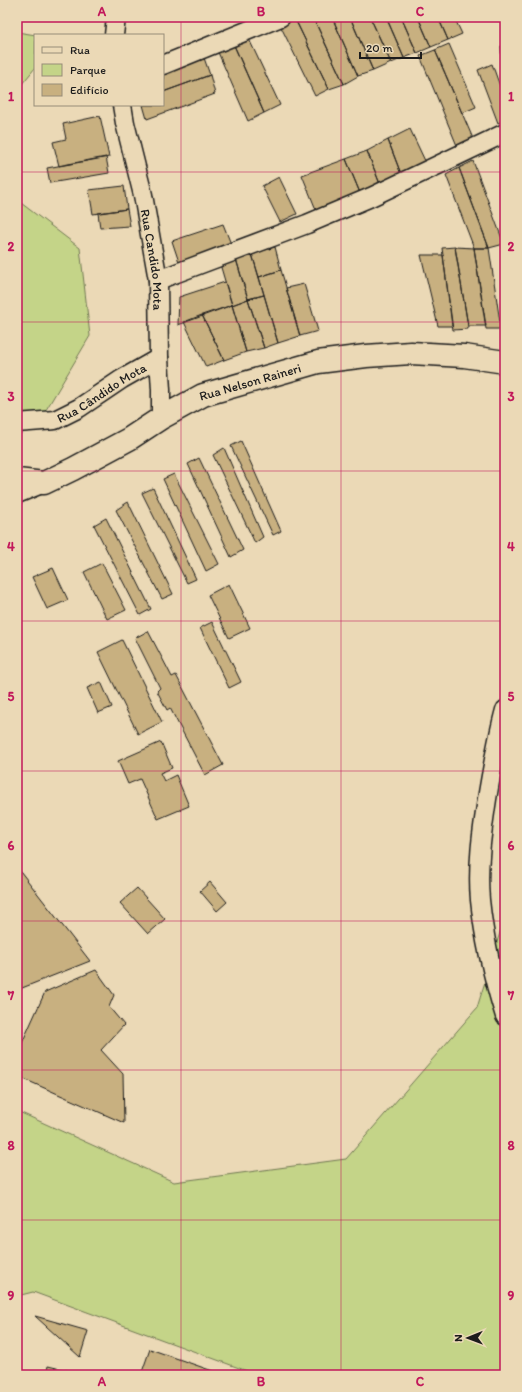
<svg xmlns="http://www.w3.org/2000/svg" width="522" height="1392" font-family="Itim,sans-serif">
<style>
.green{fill:#c4d488;stroke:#707852}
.building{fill:#c8b080;stroke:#1c1c1c}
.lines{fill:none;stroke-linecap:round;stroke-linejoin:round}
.minor-casing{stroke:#1c1c1c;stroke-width:21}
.secondary-casing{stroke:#1c1c1c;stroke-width:25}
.minor{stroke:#ebd9b6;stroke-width:18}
.secondary{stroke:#ebd9b6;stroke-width:22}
.grid{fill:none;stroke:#c2185b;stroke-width:1;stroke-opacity:0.55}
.labels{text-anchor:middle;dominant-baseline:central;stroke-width:3;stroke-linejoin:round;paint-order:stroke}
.street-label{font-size:13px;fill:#1c1c1c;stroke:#ebd9b6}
.neatline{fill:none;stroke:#c2185b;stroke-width:1.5}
.grid-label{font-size:13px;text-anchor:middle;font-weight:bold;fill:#c2185b}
</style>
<rect width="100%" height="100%" fill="#ebd9b6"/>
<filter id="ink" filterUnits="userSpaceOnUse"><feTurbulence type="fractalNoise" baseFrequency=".025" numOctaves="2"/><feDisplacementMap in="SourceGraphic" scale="8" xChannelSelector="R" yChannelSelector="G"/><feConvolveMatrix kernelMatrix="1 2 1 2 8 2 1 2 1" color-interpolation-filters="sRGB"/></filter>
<g filter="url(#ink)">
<path class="green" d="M17,32L36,35L35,68L17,90Z
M17,200L80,248L90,336L37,425L17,418Z
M505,916V1375H258L33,1292L17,1296V1111L174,1182L346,1159L477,1008Z"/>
<path class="building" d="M302,17H313L344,84L329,89L295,19Z
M313,17H332L358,76L344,84Z
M332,17H350L373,71L358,76Z
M350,17H370L391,63L373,71Z
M370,17H386L404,58L391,63Z
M386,17H401L417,53L404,58Z
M401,17H418L431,47L417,53Z
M418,17H438L448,40L431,47Z
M438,17H454L462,34L448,40Z
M295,19L329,89L315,96L280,25Z
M248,37L280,105L264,113L233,43Z
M233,43L264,113L248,121L217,50Z
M449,44L476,107L462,113L435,50Z
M501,46H505V100L503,95Z
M435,50L474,141L458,148L420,56Z
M203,55L210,75L163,92V69Z
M492,64L505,100V120L498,123L478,70Z
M210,75L215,94L147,119L143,105H163V92Z
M100,116L109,157L59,166L53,142L66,139L63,124Z
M410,129L426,163L401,174L388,140Z
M388,140L401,174L380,184L367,151Z
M367,151L380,184L360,193L346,159Z
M106,157L109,173L50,183L47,168Z
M346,159L360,193L317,212L302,175Z
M473,161L504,244L489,248L459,168Z
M459,168L489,248H474L446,175Z
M279,177L297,214L280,222L262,186Z
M124,186L127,209L93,214L89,190Z
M127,209L130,226L100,228L98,213Z
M223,224L231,244L179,262L172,241Z
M275,247L281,270L259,277L252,254Z
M455,247L474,248L486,326H468Z
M455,247L468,326V329L453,330L442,248Z
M474,248H489L501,329H486Z
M252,254L264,295L248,299L236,259Z
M421,255H443L452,326H438Z
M236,259L248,299L232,305L220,264Z
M281,270L300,336L278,343L259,277Z
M225,282L232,305L178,325L179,297Z
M304,284L318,331L300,336L286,288Z
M264,295L278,343L264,348L248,299Z
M248,299L264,348L246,352L232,305Z
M232,305L246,352L224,360L202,315Z
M202,315L224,360L206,367L184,322Z
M241,441L281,531L273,535L231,446Z
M224,448L263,537L255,543L213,455Z
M199,458L243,550L231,557L188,464Z
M174,474L219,564L206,571L163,479Z
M153,488L196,579L187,583L142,493Z
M128,502L173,594L162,599L116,510Z
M106,518L151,609L140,615L94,525Z
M102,563L126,610L107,619L84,572Z
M53,568L68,600L47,609L32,577Z
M229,584L250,628L229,638L208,595Z
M212,622L241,682L229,688L200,628Z
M148,631L172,677L176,675L223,765L205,775L170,708L167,710L157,691L160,688L135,638Z
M122,640L162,722L138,734L98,652Z
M101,682L112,707L98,713L87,688Z
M161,742L172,768L160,773L164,781L176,775L189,806L158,819L140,779L128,784L118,761Z
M17,867L90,961L17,990Z
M210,882L227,902L217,911L200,891Z
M137,888L165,919L148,934L120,903Z
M96,970L114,995L109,1007L124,1025L101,1050L123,1074L124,1123L17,1076V1054L45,992Z
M35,1316L88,1331L80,1357Z
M150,1349L224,1375H141Z
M48,1366L86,1375H46Z"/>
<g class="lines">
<g class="minor-casing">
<g id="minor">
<path d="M114,35L116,17"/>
<path d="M163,65L281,17"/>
<path id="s1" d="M122,105L125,123L143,195L158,280L159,358L161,390V418"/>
<path d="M158,280L307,224L371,197L505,133"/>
<path id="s2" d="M17,423L55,420L79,408L122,379L159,358"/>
<path d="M17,494L44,483"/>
<path d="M505,710C497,739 492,769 487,799C482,832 477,866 480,900C484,939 493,978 505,1016"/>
</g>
</g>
<g class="secondary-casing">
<g id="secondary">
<path id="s3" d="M17,480L44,483L73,469L129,439L161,418L203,395L318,362L366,356L411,353L464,356L505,362"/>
</g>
</g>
<use href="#minor" class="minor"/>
<use href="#secondary" class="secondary"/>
</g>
</g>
<path class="grid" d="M181,17V1375M341,17V1375M17,172H505M17,322H505M17,471H505M17,621H505M17,771H505M17,921H505M17,1070H505M17,1220H505"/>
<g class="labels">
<g class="street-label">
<text stroke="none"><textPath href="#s1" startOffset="158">Rua Candido Mota</textPath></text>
<text stroke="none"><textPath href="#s3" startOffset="258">Rua Nelson Raineri</textPath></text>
<text stroke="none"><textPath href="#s2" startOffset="92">Rua Cândido Mota</textPath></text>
</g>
</g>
<rect width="522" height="1392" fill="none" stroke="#ebd9b6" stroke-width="44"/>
<rect x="34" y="34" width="130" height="72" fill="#ebd9b6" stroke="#988d78"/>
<rect x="42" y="47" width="20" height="6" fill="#ebd9b6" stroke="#988d78"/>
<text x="70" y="54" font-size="12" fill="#1c1c1c">Rua</text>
<rect x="42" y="64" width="20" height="12" fill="#c4d488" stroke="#988d78"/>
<text x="70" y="74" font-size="12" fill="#1c1c1c">Parque</text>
<rect x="42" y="84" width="20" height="12" fill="#c8b080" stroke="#988d78"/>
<text x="70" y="94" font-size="12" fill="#1c1c1c">Edifício</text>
<g transform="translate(468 1338) rotate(269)" stroke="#ebd9b6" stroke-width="3" paint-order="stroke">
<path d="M0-3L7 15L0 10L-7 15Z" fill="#1c1c1c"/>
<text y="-6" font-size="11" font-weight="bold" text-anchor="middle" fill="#1c1c1c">N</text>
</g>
<path d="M360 52v6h61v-6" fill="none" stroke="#1c1c1c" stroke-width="2"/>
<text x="366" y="52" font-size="12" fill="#1c1c1c" stroke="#ebd9b6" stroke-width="3" paint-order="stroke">20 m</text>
<rect x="22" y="22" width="478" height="1348" class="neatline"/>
<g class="grid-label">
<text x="102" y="16">A</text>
<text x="261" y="16">B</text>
<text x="420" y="16">C</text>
<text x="11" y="101">1</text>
<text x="511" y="101">1</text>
<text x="11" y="251">2</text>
<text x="511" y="251">2</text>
<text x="11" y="401">3</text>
<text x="511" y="401">3</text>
<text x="11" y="551">4</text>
<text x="511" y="551">4</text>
<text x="11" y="701">5</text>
<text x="511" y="701">5</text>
<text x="11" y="850">6</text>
<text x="511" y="850">6</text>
<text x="11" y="1000">7</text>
<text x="511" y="1000">7</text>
<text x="11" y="1150">8</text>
<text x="511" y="1150">8</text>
<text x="11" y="1300">9</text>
<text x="511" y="1300">9</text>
<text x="102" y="1386">A</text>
<text x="261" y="1386">B</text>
<text x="420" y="1386">C</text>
</g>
</svg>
